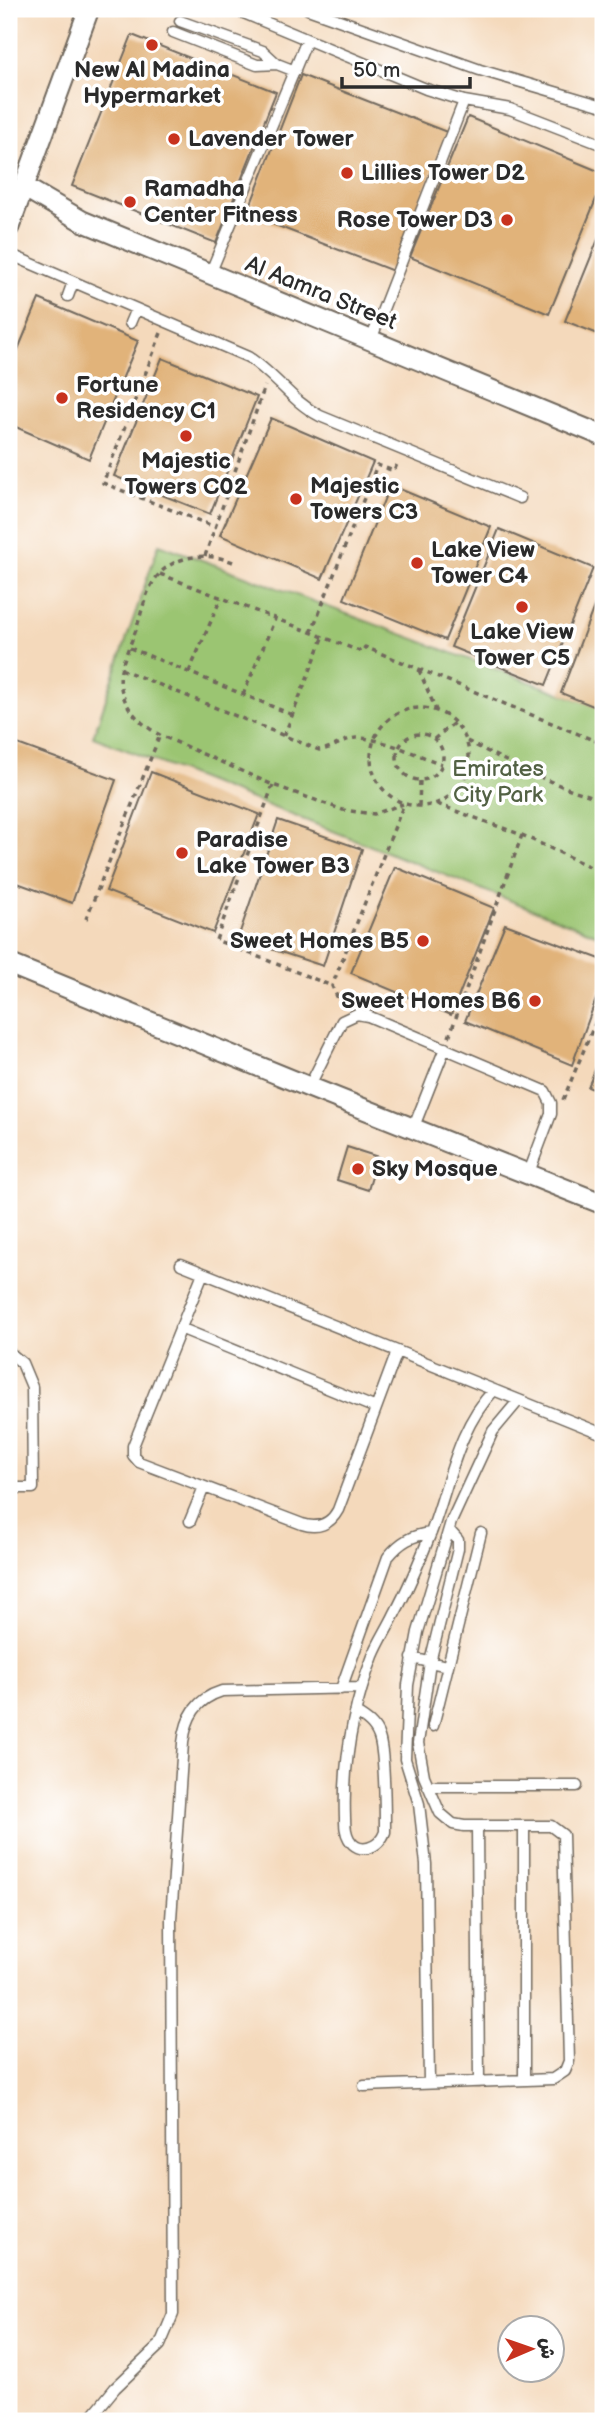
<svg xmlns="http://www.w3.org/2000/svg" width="612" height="2430" font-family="'Balsamiq Sans','Playpen Sans Arabic',sans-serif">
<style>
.green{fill:#9bc572;stroke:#63784e;stroke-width:2}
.building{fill:#e1b37a}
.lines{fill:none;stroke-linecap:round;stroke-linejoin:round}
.service-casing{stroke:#71685d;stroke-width:13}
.minor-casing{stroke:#71685d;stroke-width:23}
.path{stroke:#71685d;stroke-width:3.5;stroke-dasharray:5 5;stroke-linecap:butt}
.service{stroke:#fff;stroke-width:10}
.minor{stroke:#fff;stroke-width:19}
.poi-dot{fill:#c8321e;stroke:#fff;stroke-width:2.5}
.labels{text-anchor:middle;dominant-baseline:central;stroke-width:7;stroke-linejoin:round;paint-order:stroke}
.poi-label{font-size:23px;font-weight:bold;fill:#2b2b2b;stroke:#fff;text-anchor:start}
.street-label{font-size:23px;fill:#2b2b2b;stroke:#fff}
.park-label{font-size:23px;fill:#526144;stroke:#fff}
</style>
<rect width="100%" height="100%" fill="#fff"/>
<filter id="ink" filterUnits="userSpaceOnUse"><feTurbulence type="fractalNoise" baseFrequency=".0143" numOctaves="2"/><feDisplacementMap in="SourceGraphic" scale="14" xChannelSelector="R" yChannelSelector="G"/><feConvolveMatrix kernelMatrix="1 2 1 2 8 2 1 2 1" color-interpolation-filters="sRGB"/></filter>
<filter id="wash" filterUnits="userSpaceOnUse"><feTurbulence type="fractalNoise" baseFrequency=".00686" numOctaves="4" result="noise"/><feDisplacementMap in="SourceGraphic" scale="28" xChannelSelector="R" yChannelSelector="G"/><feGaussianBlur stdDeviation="1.57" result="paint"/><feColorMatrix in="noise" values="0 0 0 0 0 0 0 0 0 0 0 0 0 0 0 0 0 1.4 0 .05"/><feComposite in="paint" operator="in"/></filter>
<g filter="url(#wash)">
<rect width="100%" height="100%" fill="#f4d9bb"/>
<path class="green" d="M159,544L603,709V937L93,737Z"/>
<g id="blocks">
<path class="building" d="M132,35L276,92L216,243L72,186Z
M301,75L447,132L393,271L247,214Z
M468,117L603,173V182L549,314L410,257Z
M603,227V336L565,321Z
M39,299L138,341L89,459L9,424V371Z
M162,358L257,397L210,514L114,476Z
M271,418L373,462L322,579L220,535Z
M390,485L491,527L445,640L344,599Z
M499,529L593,568L546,685L451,647Z
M603,583V710L561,693Z
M12,742L116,780L72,903L9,880V753Z
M151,772L259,814L213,933L106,891Z
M278,820L362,849L323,966L238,938Z
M395,867L494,908L451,1015L351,973Z
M505,924L603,960V980L572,1065L465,1021Z
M603,1050V1094L588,1087Z
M347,1147L378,1157L368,1190L337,1180Z"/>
</g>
</g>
<g filter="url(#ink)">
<use href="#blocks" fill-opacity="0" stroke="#71685d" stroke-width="2"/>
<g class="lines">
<g class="service-casing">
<path id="service" d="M234,9L426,89L464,101L510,109L603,145
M308,9L480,70L603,106
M180,21L263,51L277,64L295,71
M173,32L257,65L277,64
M9,254L248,357C275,374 291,401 320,416L520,498
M210,274L307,40
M68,296L73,282
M130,323L136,309
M371,340L464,101
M309,1087L342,1021L357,1014L368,1016L545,1091L551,1103V1114L528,1175
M413,1129L445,1048
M181,1264L603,1434
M203,1273L133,1446V1455L139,1462L302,1524C317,1529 330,1525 338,1510L397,1352
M180,1328L376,1408
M9,1352L22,1363L32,1387L33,1488H9
M190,1521L204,1487
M412,1658L447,1666
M341,1689L388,1557C400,1542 412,1535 431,1533
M356,1713C366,1719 375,1725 379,1737C385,1754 385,1811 385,1832C379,1848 359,1856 349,1839C345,1832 345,1825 345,1818C343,1764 353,1707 373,1656C379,1641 388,1628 395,1613C409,1587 421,1558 432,1530C450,1482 457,1429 494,1390
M433,1726L481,1533
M428,1786H577
M477,1826L479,2082
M524,1826V2080
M429,2083L426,1864L419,1804L405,1759L408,1685L418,1632L451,1522L493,1431L519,1400
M364,2086L553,2079L565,2071L569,2061L563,1835L551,1826H464L453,1824L440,1813L424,1776L418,1743L430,1662L458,1549V1540L449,1530
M88,2421L115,2388L160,2345L173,2314L171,1919L183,1743C186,1717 196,1699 222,1691L362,1688"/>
</g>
<g class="minor-casing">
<path id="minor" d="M24,187L82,221L603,436
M9,227L89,9
M9,964L309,1087L603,1204"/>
</g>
<path class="path" d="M161,333L103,483L215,527
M205,556L265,386
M233,562C205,551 168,555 152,584C144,598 141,615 136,630C131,643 124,657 121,670C116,699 136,722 160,735L273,785L343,810L374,814L403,804
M160,574L362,652L365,647L603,744
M311,633L377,465L394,471L398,462
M130,648L293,715
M121,669L319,750C333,749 343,739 356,738C381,737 418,756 442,764
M419,670L436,710
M189,672L221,598
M243,695L275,619
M371 757a49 49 0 1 1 98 0a49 49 0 1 1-98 0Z
M397 757a23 23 0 1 1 46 0a23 23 0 1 1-46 0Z
M284,736L323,638
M434,739L454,723
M467,741C512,764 554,787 603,799
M273,785L216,940L332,986
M437,804L522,835L603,873
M419,806L420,780
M86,919L160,735
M342,1007L332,986L403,806
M449,1037L522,835
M563,1100L603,1004"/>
<use href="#service" class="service"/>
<use href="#minor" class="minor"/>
</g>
</g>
<g class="poi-dot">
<circle cx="152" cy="45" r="7"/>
<circle cx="174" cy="139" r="7"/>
<circle cx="347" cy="173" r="7"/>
<circle cx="130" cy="202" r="7"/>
<circle cx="507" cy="220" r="7"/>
<circle cx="62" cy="398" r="7"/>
<circle cx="186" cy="436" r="7"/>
<circle cx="296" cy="499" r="7"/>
<circle cx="417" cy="563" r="7"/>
<circle cx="522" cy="607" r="7"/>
<circle cx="182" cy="853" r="7"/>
<circle cx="423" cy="941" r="7"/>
<circle cx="535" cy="1001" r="7"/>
<circle cx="358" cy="1169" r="7"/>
</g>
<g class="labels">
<g class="poi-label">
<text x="152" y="70" text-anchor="middle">New Al Madina<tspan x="152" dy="26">Hypermarket</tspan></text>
<text x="188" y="139">Lavender Tower</text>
<text x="361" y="173">Lillies Tower D2</text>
<text x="144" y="189">Ramadha<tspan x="144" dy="26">Center Fitness</tspan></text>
<text x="493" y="220" text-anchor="end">Rose Tower D3</text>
<text x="76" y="385">Fortune<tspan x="76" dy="26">Residency C1</tspan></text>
<text x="186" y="461" text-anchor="middle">Majestic<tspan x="186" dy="26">Towers C02</tspan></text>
<text x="310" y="486">Majestic<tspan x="310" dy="26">Towers C3</tspan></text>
<text x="431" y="550">Lake View<tspan x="431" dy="26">Tower C4</tspan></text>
<text x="522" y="632" text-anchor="middle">Lake View<tspan x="522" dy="26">Tower C5</tspan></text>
<text x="196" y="840">Paradise<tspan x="196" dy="26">Lake Tower B3</tspan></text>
<text x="409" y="941" text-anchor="end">Sweet Homes B5</text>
<text x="521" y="1001" text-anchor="end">Sweet Homes B6</text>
<text x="372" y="1169">Sky Mosque</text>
</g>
<g class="street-label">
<text transform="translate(321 293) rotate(22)">Al Aamra Street</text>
</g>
<g class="park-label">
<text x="498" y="769">Emirates<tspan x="498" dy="26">City Park</tspan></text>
</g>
</g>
<rect width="612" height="2430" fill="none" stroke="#fff" stroke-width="35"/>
<g transform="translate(531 2349) rotate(88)"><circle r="33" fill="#ffffff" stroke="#aaaaaa" stroke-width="2"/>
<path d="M0-5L12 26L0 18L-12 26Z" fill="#c8321e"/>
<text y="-10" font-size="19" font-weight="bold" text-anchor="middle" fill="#2b2b2b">ش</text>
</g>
<path d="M342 77v10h128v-10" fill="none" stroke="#2b2b2b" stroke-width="3.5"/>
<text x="353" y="77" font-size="21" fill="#2b2b2b" stroke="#ffffff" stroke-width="5" paint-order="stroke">50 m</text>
</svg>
